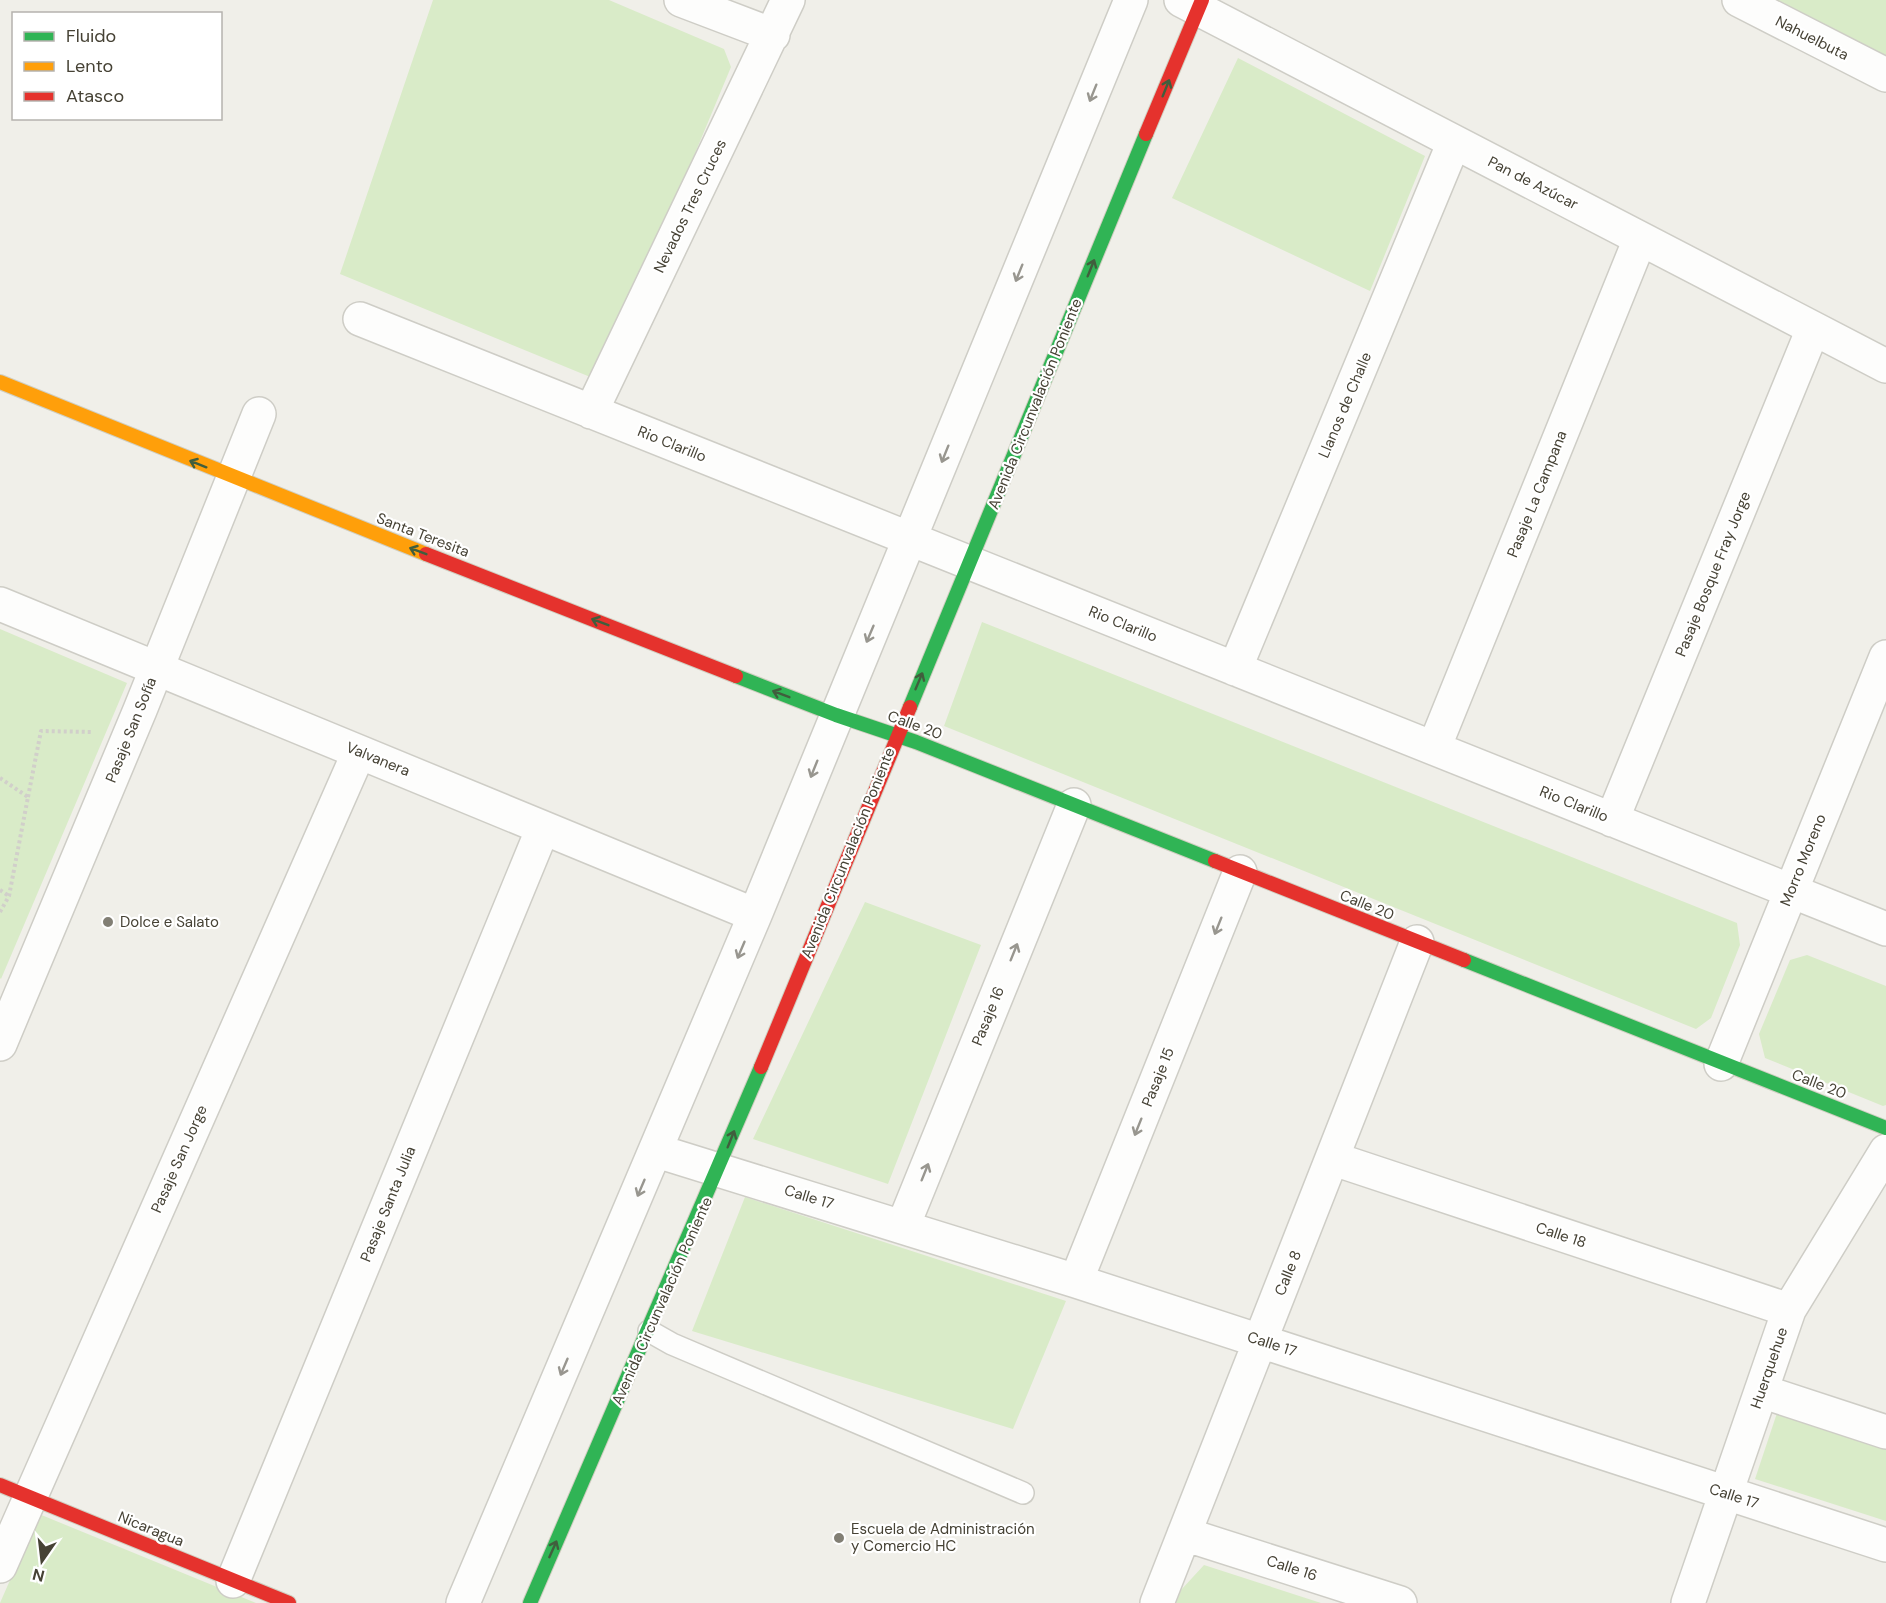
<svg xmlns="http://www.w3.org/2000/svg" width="1886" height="1603" font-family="'DM Sans',sans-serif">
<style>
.green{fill:#d9ebc8}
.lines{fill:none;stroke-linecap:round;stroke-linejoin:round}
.lane-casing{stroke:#cecdc6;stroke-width:24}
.street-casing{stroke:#cecdc6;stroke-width:36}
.fast-casing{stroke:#d0cec0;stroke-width:16}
.slow-casing{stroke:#d0cec0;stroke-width:16}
.jam-casing{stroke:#d0cec0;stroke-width:16}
.path{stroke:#d1cfca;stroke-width:4;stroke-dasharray:3 3;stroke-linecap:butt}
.lane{stroke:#fdfdfc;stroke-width:21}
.street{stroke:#fdfdfc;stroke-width:33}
.fast{stroke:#30b455;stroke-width:14}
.slow{stroke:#ff9f0a;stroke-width:14}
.jam{stroke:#e5322d;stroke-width:14}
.oneway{stroke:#405e3d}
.oneway2{stroke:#98968f}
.poi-dot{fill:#827f74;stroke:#fff;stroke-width:2}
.labels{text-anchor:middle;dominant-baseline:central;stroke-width:4.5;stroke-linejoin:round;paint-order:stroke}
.street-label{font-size:15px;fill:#464235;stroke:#fff}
.poi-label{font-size:15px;fill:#464235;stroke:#fff;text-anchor:start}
</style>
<rect width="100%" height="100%" fill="#f0efe9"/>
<path class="green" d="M433,0H609L724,49L731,67L600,381L340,274Z
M1773,0H1886V56Z
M1238,58L1425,156L1370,291L1172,198Z
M982,622L1737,923L1740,945L1711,1018L1696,1029L944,726Z
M0,629L127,683L1,979L0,978Z
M865,902L981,945L888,1184L753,1139Z
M1807,955L1886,986V1105L1883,1106L1765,1058L1759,1034L1790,960Z
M745,1197L1066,1301L1013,1429L692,1331Z
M1777,1413L1886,1448V1521L1755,1479Z
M39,1514L256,1603H0Z
M1204,1565L1321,1603H1176L1181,1590Z"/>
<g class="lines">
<g class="lane-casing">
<path id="lane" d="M649,1331L672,1344L1023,1493"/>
</g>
<g class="street-casing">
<path id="street" d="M681,0L773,35
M1181,0L1886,366
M1739,0L1886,75
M360,319L1886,929
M591,412L788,0
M0,604L755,915
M1235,669L1454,142
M1434,748L1640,239
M1612,820L1813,329
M0,1044L140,710L259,414
M1721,1064L1886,657
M657,1151L1076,1281L1886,1545
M1334,1159L1789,1310
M903,1226L1074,805
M1076,1281L1240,872
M1761,1391L1886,1432
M1184,1534L1400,1603
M0,1566L359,752
M233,1581L543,828
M463,1603L755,915L1131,0
M1157,1603L1417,942
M1688,1603L1789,1310L1886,1151"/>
</g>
<g class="fast-casing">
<path id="fast" d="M736,676L836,715L916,742L1215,861
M910,707L1146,134
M1464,960L1886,1128
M530,1603L761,1067"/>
</g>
<g class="slow-casing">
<path id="slow" d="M0,382L426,554"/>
</g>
<g class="jam-casing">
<path id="jam" d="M1146,134L1202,0
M426,554L736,676
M1215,861L1464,960
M761,1067L910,707
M0,1485L289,1603"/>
</g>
<path class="path" d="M0,778L28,797L9,896L0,912
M28,797L41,731L93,732
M0,890L9,896"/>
<use href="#lane" class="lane"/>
<use href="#street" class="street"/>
<use href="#fast" class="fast"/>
<use href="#slow" class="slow"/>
<use href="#jam" class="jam"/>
</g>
<defs><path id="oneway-shaft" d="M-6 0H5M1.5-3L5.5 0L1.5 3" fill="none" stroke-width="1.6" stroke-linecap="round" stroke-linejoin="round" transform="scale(1.5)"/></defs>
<g class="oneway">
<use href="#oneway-shaft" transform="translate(1166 88) rotate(-68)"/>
<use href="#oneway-shaft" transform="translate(1091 268) rotate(-68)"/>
<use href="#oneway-shaft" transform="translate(198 464) rotate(-158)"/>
<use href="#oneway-shaft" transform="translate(418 551) rotate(-159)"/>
<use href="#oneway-shaft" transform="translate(600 622) rotate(-159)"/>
<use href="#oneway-shaft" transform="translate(919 681) rotate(-67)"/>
<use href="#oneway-shaft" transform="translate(781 694) rotate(-159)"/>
<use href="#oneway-shaft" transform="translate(731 1139) rotate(-68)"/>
<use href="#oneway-shaft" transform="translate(553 1549) rotate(-66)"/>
</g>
<g class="oneway2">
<use href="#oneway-shaft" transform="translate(1093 93) rotate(112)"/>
<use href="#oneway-shaft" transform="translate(1019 273) rotate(112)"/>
<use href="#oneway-shaft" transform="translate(945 454) rotate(112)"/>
<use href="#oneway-shaft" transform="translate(870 634) rotate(113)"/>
<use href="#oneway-shaft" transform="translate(814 769) rotate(112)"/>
<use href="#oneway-shaft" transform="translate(1218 926) rotate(112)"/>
<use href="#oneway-shaft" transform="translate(741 950) rotate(113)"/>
<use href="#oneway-shaft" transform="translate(1014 952) rotate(-68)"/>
<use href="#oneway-shaft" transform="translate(1138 1127) rotate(112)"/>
<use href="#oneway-shaft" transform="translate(925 1172) rotate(-68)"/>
<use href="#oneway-shaft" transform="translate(641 1188) rotate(113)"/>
<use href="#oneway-shaft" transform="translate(564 1367) rotate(113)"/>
</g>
<g class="poi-dot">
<circle cx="108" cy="922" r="6"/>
<circle cx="839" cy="1538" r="6"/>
</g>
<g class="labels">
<g class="street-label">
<text transform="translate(1812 38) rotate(27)">Nahuelbuta</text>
<text transform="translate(1533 183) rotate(27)">Pan de Azúcar</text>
<text transform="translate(690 206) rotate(-64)">Nevados Tres Cruces</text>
<text transform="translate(1035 404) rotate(-68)">Avenida Circunvalación Poniente</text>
<text transform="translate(1345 405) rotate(-67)">Llanos de Challe</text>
<text transform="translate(672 444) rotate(22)">Rio Clarillo</text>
<text transform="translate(1537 494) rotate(-68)">Pasaje La Campana</text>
<text transform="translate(423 535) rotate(21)">Santa Teresita</text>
<text transform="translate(1713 574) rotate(-68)">Pasaje Bosque Fray Jorge</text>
<text transform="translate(1123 624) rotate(22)">Rio Clarillo</text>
<text transform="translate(915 725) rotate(20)">Calle 20</text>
<text transform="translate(131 730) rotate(-68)">Pasaje San Sofía</text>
<text transform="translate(378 759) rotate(22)">Valvanera</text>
<text transform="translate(1574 804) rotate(22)">Rio Clarillo</text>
<text transform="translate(848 853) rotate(-68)">Avenida Circunvalación Poniente</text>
<text transform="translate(1803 860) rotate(-68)">Morro Moreno</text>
<text transform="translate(1367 905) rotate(22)">Calle 20</text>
<text transform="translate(988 1016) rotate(-68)">Pasaje 16</text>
<text transform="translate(1158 1077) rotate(-68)">Pasaje 15</text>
<text transform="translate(1819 1084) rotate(21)">Calle 20</text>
<text transform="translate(179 1159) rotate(-66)">Pasaje San Jorge</text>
<text transform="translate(809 1197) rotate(17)">Calle 17</text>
<text transform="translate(388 1204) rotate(-68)">Pasaje Santa Julia</text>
<text transform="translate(1561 1235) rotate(18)">Calle 18</text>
<text transform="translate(1288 1273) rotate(-68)">Calle 8</text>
<text transform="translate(662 1301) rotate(-66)">Avenida Circunvalación Poniente</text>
<text transform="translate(1272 1344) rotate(18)">Calle 17</text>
<text transform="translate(1769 1368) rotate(-71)">Huerquehue</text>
<text transform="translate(1734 1496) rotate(18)">Calle 17</text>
<text transform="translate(151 1529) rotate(22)">Nicaragua</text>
<text transform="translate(1292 1568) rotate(18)">Calle 16</text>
</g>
<g class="poi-label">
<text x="120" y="922">Dolce e Salato</text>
<text x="851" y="1529">Escuela de Administración<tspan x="851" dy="17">y Comercio HC</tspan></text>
</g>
</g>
<rect x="12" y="12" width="210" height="108" fill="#ffffff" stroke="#b5b3ae" stroke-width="1.5"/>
<rect x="24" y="32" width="30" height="9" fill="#30b455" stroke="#b5b3ae" stroke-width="1.5"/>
<text x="66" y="42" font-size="18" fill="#464235">Fluido</text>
<rect x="24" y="62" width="30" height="9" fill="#ff9f0a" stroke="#b5b3ae" stroke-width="1.5"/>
<text x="66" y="72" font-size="18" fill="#464235">Lento</text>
<rect x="24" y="92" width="30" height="9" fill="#e5322d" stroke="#b5b3ae" stroke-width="1.5"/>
<text x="66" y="102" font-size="18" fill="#464235">Atasco</text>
<g transform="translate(42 1561) rotate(194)" stroke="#ffffff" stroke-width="4.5" paint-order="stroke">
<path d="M0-4.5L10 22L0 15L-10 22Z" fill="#464235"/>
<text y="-9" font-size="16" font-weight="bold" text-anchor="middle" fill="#464235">N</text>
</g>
</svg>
